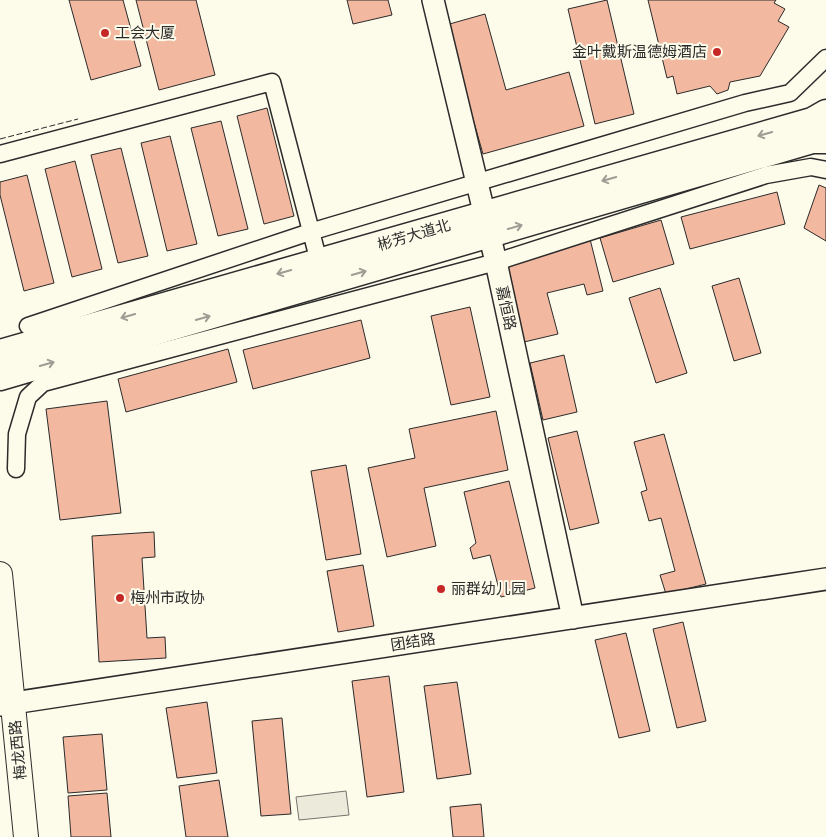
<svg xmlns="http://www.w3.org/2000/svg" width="826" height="837" font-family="'DM Sans','Noto Sans SC',sans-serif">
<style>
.green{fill:#ecebdb;stroke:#74746e}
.building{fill:#f2b8a0;stroke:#2b2b2b}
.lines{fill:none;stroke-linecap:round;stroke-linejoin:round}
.minor-casing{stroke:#2b2b2b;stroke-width:19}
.tertiary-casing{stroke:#2b2b2b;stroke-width:24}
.secondary-casing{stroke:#2b2b2b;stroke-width:26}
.primary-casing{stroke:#2b2b2b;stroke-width:29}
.minor{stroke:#fdfbea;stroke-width:16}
.tertiary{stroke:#fdfbea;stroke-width:21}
.secondary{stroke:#fdfbea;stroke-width:24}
.primary{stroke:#fdfbea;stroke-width:26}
.fence{stroke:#2b2b2b;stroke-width:1;stroke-dasharray:6 2.5;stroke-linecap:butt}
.oneway{stroke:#9e9d94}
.poi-dot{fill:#c62828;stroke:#fdfbea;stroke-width:2}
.labels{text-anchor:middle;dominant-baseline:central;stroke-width:4;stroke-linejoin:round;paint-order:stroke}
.poi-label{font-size:15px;fill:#2b2b2b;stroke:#fdfbea;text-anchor:start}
.street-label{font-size:15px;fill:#2b2b2b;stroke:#fdfbea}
</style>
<rect width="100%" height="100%" fill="#fdfbea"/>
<path class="green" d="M346,791L349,815L299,820L296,797Z"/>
<path class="building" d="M69,0H123L141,66L91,80Z
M136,0H196L215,75L159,90Z
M347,0H388L392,15L353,24Z
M607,0L634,114L595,124L568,9Z
M648,0H776L774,3L785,9L778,21L789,27L760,76L730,82L728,90L717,94L710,86L677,94L673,76L667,78Z
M485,14L506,90L569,72L584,126L483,154L446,25Z
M267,108L294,216L264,224L237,116Z
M221,121L248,229L218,236L191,128Z
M170,136L197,244L167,251L141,143Z
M121,148L148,256L118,263L91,155Z
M75,161L102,269L72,277L45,169Z
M27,175L54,283L24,291L0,195V182Z
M819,185L826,188V241L804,228Z
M777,192L785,224L690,249L681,217Z
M661,220L674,264L613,282L600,238Z
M590,239L603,291L587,295L584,284L547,293L558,334L524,342L504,261Z
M739,278L761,353L734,361L712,286Z
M660,288L687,373L656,383L629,298Z
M470,307L490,397L451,405L431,316Z
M361,320L370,358L253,389L243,350Z
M228,349L237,382L126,412L118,379Z
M564,355L577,412L543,420L530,363Z
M107,401L121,513L60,520L46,409Z
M496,411L508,470L424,488L436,546L387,557L368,468L415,458L409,429Z
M577,431L599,523L570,530L548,438Z
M664,434L706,584L666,594L660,575L675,571L661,518L649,521L641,492L647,490L634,442Z
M346,465L361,554L326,560L311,471Z
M509,481L535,588L501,597L490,555L473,559L470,548L476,543L464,492Z
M154,532L155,557L142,558L147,638L165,637L166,658L99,662L92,536Z
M363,565L374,626L338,632L327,571Z
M683,622L706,721L677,728L653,629Z
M626,633L650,731L619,738L595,640Z
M389,676L404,792L367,797L352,681Z
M457,682L471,774L437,779L424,686Z
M207,702L217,773L177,778L166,708Z
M282,718L291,814L261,816L252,721Z
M102,734L107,790L68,793L63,737Z
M219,780L228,837H186L179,786Z
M107,793L111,837H71L68,796Z
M481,804L484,837H453L450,807Z"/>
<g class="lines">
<g class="minor-casing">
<path id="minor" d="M0,154L272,82L319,262
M28,326L310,232L745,103L790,93L826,58
M16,469L17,434L28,397L43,383L496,262L766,175L811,167L826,170"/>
</g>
<g class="tertiary-casing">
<path id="tertiary" d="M433,0L496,262L573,618
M0,705L826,579"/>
</g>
<g class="secondary-casing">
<path id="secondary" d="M0,574L26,837"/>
</g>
<g class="primary-casing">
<path id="primary" d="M0,353L812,121L826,113
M0,377L812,140H826"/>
</g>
<use href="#minor" class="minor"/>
<use href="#tertiary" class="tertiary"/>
<use href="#secondary" class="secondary"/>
<use href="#primary" class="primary"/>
<path class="fence" d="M0,139L78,119"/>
</g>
<defs><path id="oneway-shaft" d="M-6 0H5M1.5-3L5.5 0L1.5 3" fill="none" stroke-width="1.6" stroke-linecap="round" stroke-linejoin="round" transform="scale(1.25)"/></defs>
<g class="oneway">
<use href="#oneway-shaft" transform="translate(765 134) rotate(164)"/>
<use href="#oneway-shaft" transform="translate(609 179) rotate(164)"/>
<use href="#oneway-shaft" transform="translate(515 227) rotate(-16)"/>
<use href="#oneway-shaft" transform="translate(284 272) rotate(164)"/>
<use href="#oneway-shaft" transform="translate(359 273) rotate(-16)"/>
<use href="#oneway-shaft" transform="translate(128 316) rotate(164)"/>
<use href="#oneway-shaft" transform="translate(203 318) rotate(-16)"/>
<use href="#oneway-shaft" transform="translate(47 364) rotate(-16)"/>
</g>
<g class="poi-dot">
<circle cx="105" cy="33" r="5"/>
<circle cx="717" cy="52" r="5"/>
<circle cx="441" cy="589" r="5"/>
<circle cx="120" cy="598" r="5"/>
</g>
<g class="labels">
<g class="poi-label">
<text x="115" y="33">工会大厦</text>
<text x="707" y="52" text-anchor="end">金叶戴斯温德姆酒店</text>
<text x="451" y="589">丽群幼儿园</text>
<text x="130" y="598">梅州市政协</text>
</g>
<g class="street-label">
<text transform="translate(414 235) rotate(-16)">彬芳大道北</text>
<text transform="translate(506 308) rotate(78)">嘉恒路</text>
<text transform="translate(413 642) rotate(-9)">团结路</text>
<text transform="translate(18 750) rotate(-96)">梅龙西路</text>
</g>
</g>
</svg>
